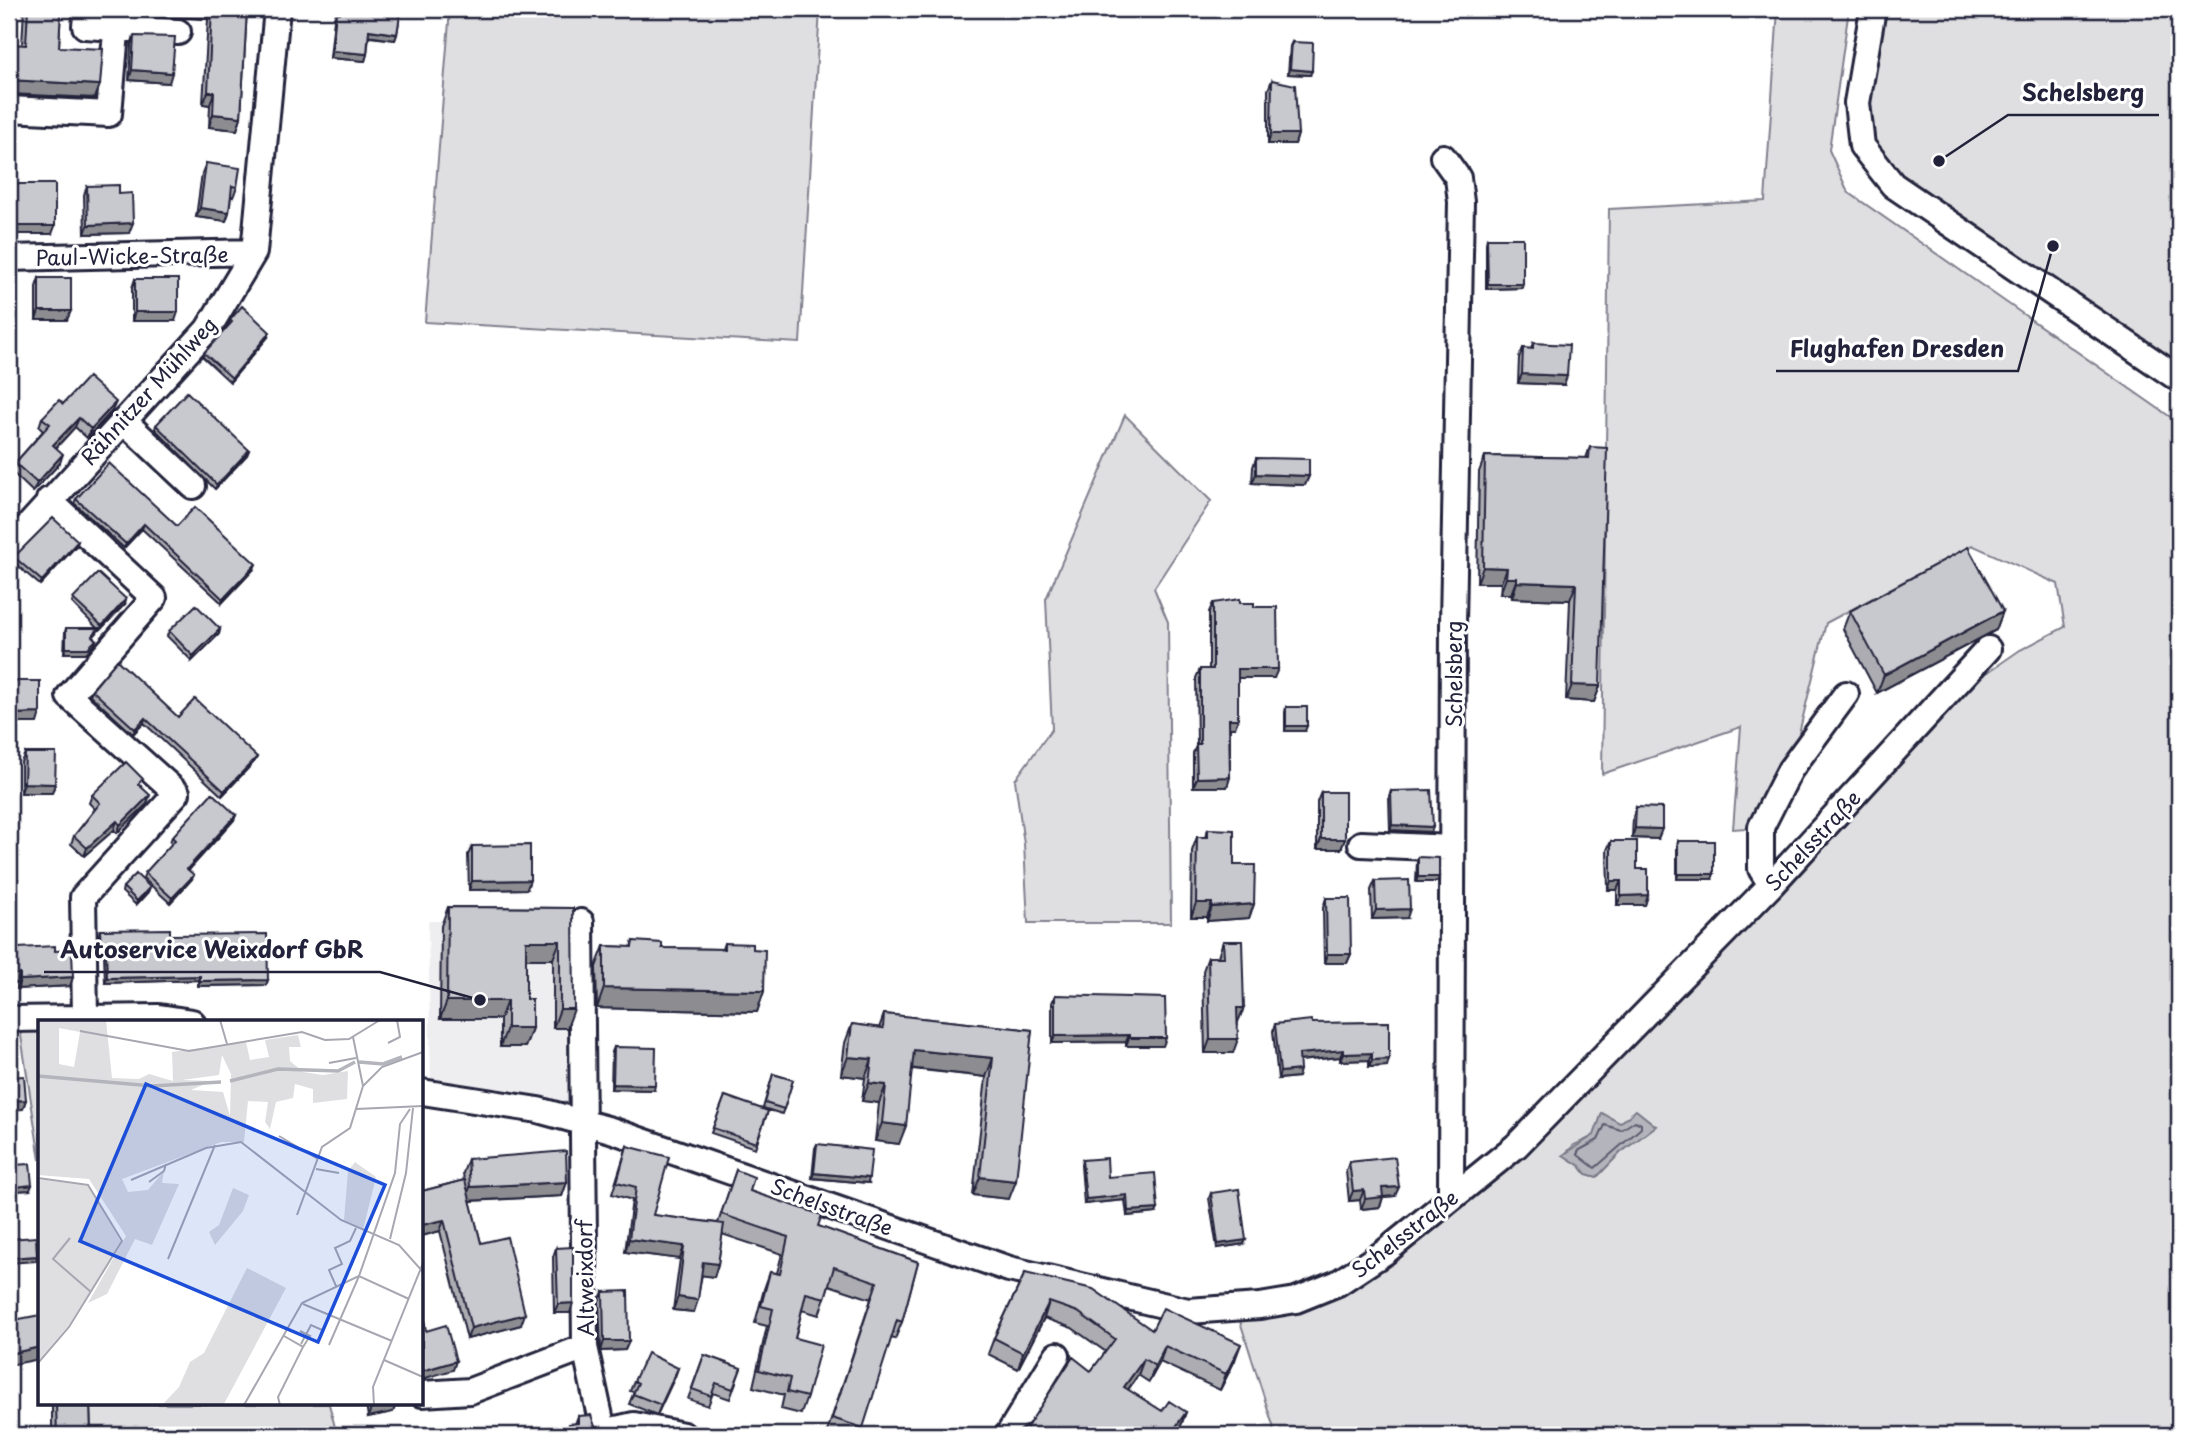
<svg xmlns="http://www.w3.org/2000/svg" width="2188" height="1444" font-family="'Playpen Sans',sans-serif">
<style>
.built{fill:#eeeef1}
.green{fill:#dfdfe2;stroke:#80808e;stroke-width:2;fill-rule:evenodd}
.water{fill:#b4b4bc;stroke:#7a7a88;stroke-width:2}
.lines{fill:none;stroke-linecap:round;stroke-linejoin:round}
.shore{stroke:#5c5c6f;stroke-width:2}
.minor-casing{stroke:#22223b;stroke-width:30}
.minor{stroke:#fff;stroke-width:24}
.wall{fill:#acacb2;stroke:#22223b;stroke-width:2}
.shaded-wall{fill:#8c8c91;stroke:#22223b;stroke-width:2}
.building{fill:#c8c8cf;stroke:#22223b;stroke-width:2}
.labels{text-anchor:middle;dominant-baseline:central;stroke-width:6;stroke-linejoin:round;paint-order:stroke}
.street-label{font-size:21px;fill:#22223b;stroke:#fff}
.inset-river{fill:none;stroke:#b4b4bc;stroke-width:3.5}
.inset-road{fill:none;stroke:#a7a7b1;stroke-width:2}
.view{fill:#1d4ed8;fill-opacity:0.15;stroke:#1d4ed8;stroke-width:3.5}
.inset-edge{fill:none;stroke:#22223b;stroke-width:3.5}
.leader{fill:none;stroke:#22223b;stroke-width:2.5}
.callout-dot{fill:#22223b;stroke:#fff;stroke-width:2.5}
.callout-label{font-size:23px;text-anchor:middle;font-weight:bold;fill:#22223b;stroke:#fff;stroke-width:6;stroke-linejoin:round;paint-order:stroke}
</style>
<rect width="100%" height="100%" fill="#fff"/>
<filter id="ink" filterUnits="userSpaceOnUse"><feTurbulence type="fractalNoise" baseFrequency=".0143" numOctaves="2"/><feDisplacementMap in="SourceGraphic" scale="14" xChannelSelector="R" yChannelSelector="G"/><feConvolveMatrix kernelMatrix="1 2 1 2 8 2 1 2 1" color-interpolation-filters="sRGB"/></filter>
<g filter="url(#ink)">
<path class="built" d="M428,921L581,922L583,1123L431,1093Z"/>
<path class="green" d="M450,9H820L800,343L425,322Z
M1778,9H1849L1829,150L1848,192L2179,423V1435H1276L1239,1318L1417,1241L1958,693L2020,650L2065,627L2058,584L1972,545L1826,623L1790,770L1761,827L1733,829L1741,727L1602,774L1609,209L1765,201ZM1620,1124L1655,1126L1620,1153L1597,1177L1586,1174L1580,1166L1564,1155L1574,1145Z
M1883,9H2179V372L1897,182L1864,130Z
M1125,415L1211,501L1154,588L1168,622L1171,923H1028L1024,844L1015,780L1052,729L1046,599Z
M20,1029H40V1160Z
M90,1404H329L337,1435H90Z"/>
<path class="water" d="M1636,1110L1656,1126L1620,1153L1597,1177L1586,1174L1580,1166L1563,1155L1594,1135L1602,1113L1620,1123Z"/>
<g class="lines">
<path class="shore" d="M1635,1121L1641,1124V1128L1595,1168L1578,1155V1151L1598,1140L1605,1125L1621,1130Z"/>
<g class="minor-casing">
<path id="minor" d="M87,9L85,26L178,32
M1873,9L1857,103L1862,146L1893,185L2179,379
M9,109L109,114L118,9
M1443,157L1458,178L1461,202L1453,624L1451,1197
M9,258L254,252
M124,421L193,486
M49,500L154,598L69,696L177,793L83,897L85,1016
M9,547L208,329L254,252L277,9
M1361,844L1452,848
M1771,885L1761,869V827L1790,770L1846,694
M581,922L585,1347L604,1435
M9,1019L159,1017L192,1022
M422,1092L538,1110L611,1130L1009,1269L1188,1311L1260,1306L1296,1300L1338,1283L1385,1252L1516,1146L1771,885L1988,649
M422,1394L470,1391L585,1347
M603,1432L634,1425L683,1435
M1008,1435L1057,1355"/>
</g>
<use href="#minor" class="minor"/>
</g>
<path class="wall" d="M24,9H61L59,47L95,98L9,94V44L22,45Z
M138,9H247L241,117L237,130L209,127L210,105L203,104L208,19L138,15Z
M338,9H401L397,34L395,40L369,37L367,54L365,61L330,58L334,19L336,13H338Z
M134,36L169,83L129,80L131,45Z
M1292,42L1310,75L1288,74L1290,46Z
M1272,80L1298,134L1295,144H1268V90Z
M206,163L237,187L233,197L231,196L229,212L226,221L196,217L202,173Z
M87,186L119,194L129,233L85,234L84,195Z
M1487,238L1522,288L1486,289V243Z
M39,278L67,320H36V287Z
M135,279L175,321H132V288Z
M230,320L268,337L230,382L203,357L204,353L229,326L228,325Z
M1533,343L1564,385L1518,383L1519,358L1523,348L1531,349Z
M63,404L112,411L87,438L75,427L56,448L60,463L33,492L12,472L15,463L43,431L39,427L42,418Z
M156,425L249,450L247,455L215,489L155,429Z
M1590,447L1600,686L1594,702L1566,700L1570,600L1512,598L1511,594H1500L1501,583H1477L1479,472L1485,456L1586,458Z
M1256,458L1309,476L1305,485L1252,483L1253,467Z
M76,499L177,526L254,569L222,603L142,529L124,548L74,503Z
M78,541L76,546L40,585L12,561L14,557Z
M73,599L125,604L100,630L99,629L97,633L93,637L96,640L94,645L86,653H64L65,632L66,628H97L72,603Z
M1213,603H1240L1254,607L1274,678H1238L1235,728H1230V777L1227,787H1193V753L1197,744L1196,678L1200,669H1209V612Z
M1850,611H2003L1996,630L1877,693L1843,629Z
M220,629L219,634L192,661L167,636L169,631Z
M92,690L178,717L257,757L255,761L222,796L144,723L133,734L90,695Z
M1286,707L1305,731H1285V712Z
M25,753L55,784L52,793H21V762Z
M141,786L147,804L117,833L114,830L84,856L71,844L74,836L95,809L89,803L92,795Z
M1391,791L1433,827L1431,832L1390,830L1389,796Z
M1321,792L1345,839L1341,849H1317V802Z
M1636,807L1658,839L1632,838L1633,817Z
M236,815L234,820L189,870L192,879L170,903L143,878L145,873L172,844L170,842L172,837Z
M1208,829L1234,865L1254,904L1249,918L1207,921V917H1191L1192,851L1197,837H1205Z
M1611,841L1637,869L1648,895L1645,905H1617V890H1608L1607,850Z
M1678,841L1712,879H1677V846Z
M472,846L527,889L469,890L468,855Z
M1418,857L1439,877L1437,882H1416L1417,861Z
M1375,881L1407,918L1372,919L1371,890Z
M123,887H150L148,892L136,905L122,892Z
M1326,898L1351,954L1347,963H1324L1323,908Z
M448,907L573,908L567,1028H553V959H526V999L532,1028L525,1047H500V1019H440L441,926Z
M100,930L170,935L268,980L266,985L198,986V980L105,983L104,953L99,954V935Z
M633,941L662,948L722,949L724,943L753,949L764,991L757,1012L597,1008L596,967L604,946L631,947Z
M1223,941L1238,1022L1233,1053H1205L1203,971L1208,957H1218Z
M18,948L55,951L73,977L70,986L17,989Z
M1055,995L1163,1046H1126V1042L1052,1043V1003Z
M884,1014L1032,1030L1009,1199L973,1195L986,1077L912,1069L899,1144L875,1141L879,1103L862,1101L865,1078L841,1075L845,1043L852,1024L879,1028Z
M1389,1022L1387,1066L1369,1067V1060L1340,1061V1057L1299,1061L1298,1077L1278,1079L1273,1031L1275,1024Z
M614,1047L654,1090L611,1089L612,1052Z
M773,1074L793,1080L782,1114L763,1108Z
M725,1096L768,1111L755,1148L711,1133Z
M817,1144L868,1183L812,1178L815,1148Z
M627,1146L653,1215L718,1223L736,1170L750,1191L818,1226L918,1262L902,1322L895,1339L891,1338L860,1435H826L871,1299L829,1285L819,1315L802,1310L795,1338L807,1397L801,1414L781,1409L784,1395L753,1387L767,1326L755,1323L764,1289L770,1272L777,1273L782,1254L722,1234L718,1264L714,1277L702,1275L694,1312L673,1310L680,1259L625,1252L632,1200L612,1194Z
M468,1159L567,1182L562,1196L470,1201L481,1243L521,1325L467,1339L440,1231L422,1236V1191L464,1180L463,1173Z
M1082,1160L1108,1177L1156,1213L1127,1216L1125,1200L1084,1204L1081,1165Z
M1349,1162L1395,1196L1383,1197L1380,1207L1361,1209L1360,1200L1349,1201L1346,1171Z
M13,1165L30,1190L13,1191L11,1170Z
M1211,1193L1244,1244L1217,1248L1209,1198Z
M556,1248L570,1313H554L553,1257Z
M1025,1273L1152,1330L1235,1360L1220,1390L1160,1362L1149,1382L1138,1375L1128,1390L1162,1411L1186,1412L1180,1428L1175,1435H1015L1091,1371L1106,1352L1072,1328L1044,1318L1018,1369L988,1354L994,1338Z
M603,1292L629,1341L625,1350L601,1351L599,1301Z
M704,1355L741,1368L730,1399L713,1393L708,1406L688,1399Z
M678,1368L657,1415L629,1404L634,1392L630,1391L634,1381Z
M52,1404H90L91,1435H52Z
M366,1404H396L393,1412L368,1417Z
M578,1416L598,1435H565L569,1424H575Z"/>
<path class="shaded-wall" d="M140,9H212L208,19L138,15Z
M369,30L397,34L395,40L367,36Z
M332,51L367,54L365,61L330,58Z
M1290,69L1312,71L1310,75L1288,74Z
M132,70L172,73L169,83L129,80Z
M9,80L100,85L95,98L9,94Z
M208,92H214L210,105L203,104Z
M213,114L241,117L237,130L209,127Z
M1271,134H1298L1295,144H1268Z
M200,208L229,212L226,221L196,217Z
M133,223L129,233L85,234L88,225Z
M9,226H55L52,234H9Z
M1488,284H1523L1522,288L1486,289Z
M39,311H71L67,320H36Z
M135,312H178L175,321H132Z
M270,332L268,337L230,382L232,378Z
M1522,374L1567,376L1564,385L1518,383Z
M116,402L112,411L87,438L91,429Z
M79,418L75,427L50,454L53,445Z
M249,450L247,455L215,489L217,485Z
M63,454L60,463L33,492L37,483Z
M1256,474L1309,476L1305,485L1252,483Z
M144,524L142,529L124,548L126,544Z
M78,541L76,546L40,585L42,581Z
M256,564L254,569L222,603L223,599Z
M1483,567L1507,568L1501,583H1477Z
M1506,578H1517L1511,594H1500Z
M1517,582L1576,584L1570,600L1512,598Z
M126,599L125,604L100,630L102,626Z
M2003,611L1996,630L1877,693L1884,675Z
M220,629L219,634L192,661L193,656Z
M96,640L94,645L86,653H64L66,648Z
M1238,669H1278L1274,678H1235Z
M1572,685L1600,686L1594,702L1566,700Z
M40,713L37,723H9L10,714Z
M145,718L144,723L133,734L135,729Z
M1229,719H1238L1235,728H1226Z
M1286,726H1307L1305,731H1285Z
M257,757L255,761L222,796L224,791Z
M1230,777L1227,787H1193L1197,778Z
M24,783L55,784L52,793H21Z
M150,795L147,804L117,833L120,825Z
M236,815L234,820L186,873L187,869Z
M117,821L114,830L84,856L87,848Z
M1392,825L1433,827L1431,832L1390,830Z
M1635,828L1662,829L1658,839L1632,838Z
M1321,839H1345L1341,849H1317Z
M1678,874H1714L1712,879H1677Z
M194,875L192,879L170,903L172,898Z
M1418,877H1439L1437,882H1416Z
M530,880L527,889L469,890L472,881Z
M1611,881H1621L1617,890H1608Z
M150,887L148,892L136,905L137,901Z
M1648,895L1645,905H1617L1621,896Z
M1196,903H1212L1207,917H1191Z
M1254,904L1249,918L1207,921L1212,907Z
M1410,909L1407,918L1372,919L1376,910Z
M526,941H560L553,959H520Z
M101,949H106L104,953L99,954Z
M1327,954H1351L1347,963H1324Z
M9,974H20L17,983H9Z
M200,976L198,980L105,983L107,978Z
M73,977L70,986L17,989L20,980Z
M268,980L266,985L198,986L200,981Z
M604,988L764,991L757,1012L597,1008Z
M447,1001H507L500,1019H440Z
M1237,1008H1244L1238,1022H1232Z
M560,1009H574L567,1028H553Z
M507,1028H532L525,1047H500Z
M1129,1035L1126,1042L1052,1043L1055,1036Z
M1129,1038H1166L1163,1046H1126Z
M1210,1039H1238L1233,1053H1205Z
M914,1050L993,1058L986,1077L908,1068Z
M1343,1050L1340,1057L1296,1061L1299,1054Z
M1372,1053L1369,1060L1340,1061L1343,1054Z
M848,1057L872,1059L865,1078L841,1075Z
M1389,1059L1387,1066L1369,1067L1372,1060Z
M1300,1070L1298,1077L1278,1079L1280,1072Z
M869,1083L886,1085L879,1103L862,1101Z
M613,1084L655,1085L654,1090L611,1089Z
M26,1100L23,1109L9,1110V1101Z
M882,1123L906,1126L899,1144L875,1141Z
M814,1173L869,1178L868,1183L812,1178Z
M980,1177L1016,1181L1009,1199L973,1195Z
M567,1182L562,1196L465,1201L470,1187Z
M32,1185L30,1190L13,1191L15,1187Z
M1399,1187L1395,1196L1383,1197L1380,1207L1361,1209L1365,1199L1382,1188Z
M1364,1190L1360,1200L1349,1201L1353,1191Z
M1127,1195L1125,1200L1084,1204L1086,1199Z
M1158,1209L1156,1213L1127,1216L1128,1211Z
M444,1220L440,1231L422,1236V1225Z
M629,1239L684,1246L680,1259L625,1252Z
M1246,1240L1244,1244L1217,1248L1218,1244Z
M37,1256L36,1261L9,1263V1258Z
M703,1262L718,1264L714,1277L699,1275Z
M678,1297L698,1300L694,1312L673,1310Z
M1049,1302L1044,1318L1018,1369L1023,1353Z
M573,1303L570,1313H554L558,1304Z
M525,1314L521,1325L467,1339L471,1328Z
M604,1341H629L625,1350L601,1351Z
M1241,1344L1235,1360L1220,1390L1226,1374Z
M1165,1346L1160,1362L1149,1382L1155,1366Z
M40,1347V1359L9,1365V1354Z
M1144,1359L1138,1375L1118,1404L1124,1387Z
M456,1361L453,1370L422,1379V1371Z
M678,1368L675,1377L657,1415L661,1405Z
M396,1404L393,1412L368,1417L371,1408Z
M1186,1412L1180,1428L1175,1435H1170Z"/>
<path class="building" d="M28,9H61L59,47L103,49L100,85L9,80V44L26,45Z
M212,9H247L241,117L213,114L214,92H208Z
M340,9H401L397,34L369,30L367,54L332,51L336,13H340Z
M134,36L175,37L172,73L132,70Z
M1292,42L1313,43L1312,71L1290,69Z
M1272,80L1295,85L1298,134H1271Z
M206,163L240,168L237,187L232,186L229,212L200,208Z
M9,184H55V226H9Z
M119,185V194L132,193L133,223L88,225L87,186Z
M1487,238H1523V284H1488Z
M39,278H71V311H39Z
M135,279H178V312H135Z
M242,306L270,332L232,378L204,353L232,322L230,320Z
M1533,343L1569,345L1567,376L1522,374L1523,348L1533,349Z
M88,377L116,402L91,429L79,418L53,445L63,454L37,483L15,463L50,424L42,418L59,400L63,404Z
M187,392L249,450L217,485L156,425Z
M1590,447L1607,448L1600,686L1572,685L1576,584L1517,582V578H1506L1507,568L1483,567L1485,456L1589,458Z
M1256,458L1309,459V476L1256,474Z
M109,463L177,526L195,507L256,564L223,599L144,524L126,544L76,499Z
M53,518L78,541L42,581L14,557Z
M1968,547L2003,611L1884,675L1850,611Z
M98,573L126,599L102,626L73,599Z
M1240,599V603H1254V607H1277L1278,669H1238V719H1229L1230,777L1197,778L1196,744H1200V669H1213V603Z
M196,605L220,629L193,656L169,631Z
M66,628H99L92,636L96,640L88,648H66Z
M117,660L178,717L195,699L257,757L224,791L145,718L135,729L92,690Z
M9,681H40V713L10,714Z
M1286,707H1307V726H1286Z
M25,753H56L55,784L24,783Z
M126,762L143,779L138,784L150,795L120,825L117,821L87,848L74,836L100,803L92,795Z
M1431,790L1433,827L1392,825L1391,791Z
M1321,792H1345V839H1321Z
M212,793L236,815L187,869L194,875L172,898L145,873L175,840L172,837Z
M1636,807L1662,808V829L1635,828Z
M1208,829L1234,830V865H1255L1254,904L1212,907V903H1196L1197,837H1208Z
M1611,841H1637V869H1648V895L1621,896V881H1611Z
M1678,841H1714V874H1678Z
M530,845V880L472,881V846Z
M1418,857L1439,858V877H1418Z
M136,874L150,887L137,901L123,887Z
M9,879H18V948L55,946V951L72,950L73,977L20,980V974H9Z
M1409,880L1410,909L1376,910L1375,881Z
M1326,898H1350L1351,954H1327Z
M448,907L573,908L574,1009H560V941H526V999H532V1028H507V1001H447Z
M170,929V935L267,934L268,980L200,981V976L107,978L106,949H101L100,930Z
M633,941L662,943V948L724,949V943L753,944V949L765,950L764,991L604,988V946L632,947Z
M1223,941H1242L1244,1008H1237L1238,1039H1210L1208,957H1224Z
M1055,995L1165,998L1166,1038H1129V1035L1055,1036Z
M884,1014L1032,1030L1016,1181L980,1177L993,1058L914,1050L906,1126L882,1123L886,1085L869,1083L872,1059L848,1057L852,1024L883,1028Z
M1311,1020L1312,1023L1389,1022V1059L1372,1060V1053L1343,1054V1050L1299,1054L1300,1070L1280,1072L1275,1024Z
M614,1047L656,1048L655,1085L613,1084Z
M773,1074L793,1080L784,1109L765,1103Z
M24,1076L26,1100L9,1101V1077Z
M725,1096L768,1111L756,1143L713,1128Z
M817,1144L872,1150L869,1178L814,1173Z
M627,1146L669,1157L653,1215L724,1224L718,1264L703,1262L698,1300L678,1297L684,1246L629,1239L636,1187L617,1182Z
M566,1151L567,1182L470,1187L468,1159Z
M1395,1157L1399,1187L1382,1188L1383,1197L1365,1199L1364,1190L1353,1191L1349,1162Z
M1107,1158L1108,1177L1155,1173L1158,1209L1128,1211L1127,1195L1086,1199L1082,1160Z
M30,1164L32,1185L15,1187L13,1165Z
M736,1170L754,1177L750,1191L822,1215L818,1226L918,1262L902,1322L897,1320L863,1428L832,1418L877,1282L834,1267L825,1298L806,1293L795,1338L821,1345L807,1397L787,1392L790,1378L759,1370L773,1309L761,1306L770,1272L780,1274L788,1237L721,1214Z
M465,1180L481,1243L507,1237L525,1314L471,1328L444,1220L422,1225V1191Z
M1239,1189L1246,1240L1218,1244L1211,1193Z
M36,1237L37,1256L9,1258V1239Z
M573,1247V1303L558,1304L556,1248Z
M1025,1273L1093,1289L1152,1330L1163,1308L1241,1344L1226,1374L1165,1346L1155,1366L1144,1359L1124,1387L1162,1411L1169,1401L1186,1412L1170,1435H1065L1057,1429L1052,1435H1015L1027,1427L1073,1357L1091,1371L1115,1339L1078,1312L1049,1302L1023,1353L994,1338Z
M628,1291L629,1341H604L603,1292Z
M422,1308L426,1331L446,1325L456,1361L422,1371Z
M40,1315V1347L9,1354V1321Z
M647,1353L678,1368L661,1405L633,1394L638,1383L634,1381Z
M704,1355L741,1368L733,1389L716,1383L711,1396L692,1389Z
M56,1404H90L91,1435H57Z
M370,1404H395L371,1408Z
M591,1415L598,1435H569V1424L578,1423V1416Z"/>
</g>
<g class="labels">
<g class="street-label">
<text transform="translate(132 255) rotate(-1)">Paul-Wicke-Straße</text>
<text transform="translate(148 390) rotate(-48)">Rähnitzer Mühlweg</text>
<text transform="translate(1453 674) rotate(-90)">Schelsberg</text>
<text transform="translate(1812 840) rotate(-47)">Schelsstraße</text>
<text transform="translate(832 1206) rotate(20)">Schelsstraße</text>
<text transform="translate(1404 1233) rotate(-38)">Schelsstraße</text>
<text transform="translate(584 1278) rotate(-91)">Altweixdorf</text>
</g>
</g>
<g transform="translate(38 1020)">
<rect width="385" height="385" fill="#fff"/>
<path d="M0,0H68L74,58L101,59L111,54L135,61L134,32L208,22L212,40L231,37L227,20L260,15L263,27H251L252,41L265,52L285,55L310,51L309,79L275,83V69L257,64L255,78L238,82L232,109L227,102L230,82L210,81L206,122H183L84,159L90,172L110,170L126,151L124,163L141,164L114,225L97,219L69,274L50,283L88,216L51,159L0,155ZM21,8L42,12L36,47L21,44ZM184,35L193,54L192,96L185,72L153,70L174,61L144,60L181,55ZM317,142L338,157L325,210L306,200L310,151ZM0,159L50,166L83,222L31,305L0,341ZM195,168L211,175L205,191L177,225L171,212L181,205ZM209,248L248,268L186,384L124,385L141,367L152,342L166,333Z" fill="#dfdfe2" fill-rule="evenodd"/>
<path class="inset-river" d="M321,42L345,44L364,37M0,56L114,66L183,62M192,61L240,49L300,51L317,42"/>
<path class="inset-road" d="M182,0L189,24M42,11L151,31L264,12L287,20L311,19L342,0M315,17L325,66M350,23L362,17L359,0M291,43L318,38M318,89L385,86M241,116L280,139M278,149L301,153M0,158L50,165L84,221L31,307L0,343M93,160L168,128L203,122L303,200L361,225L385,252M111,162L126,151L128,144M259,195L284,127L312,108L325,66L344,47L385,32M32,218L15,239L53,272M352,219L368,153L375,88M130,239L177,125M298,266L291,250L304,244L297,228L312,221L318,208M265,284L354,321M262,311L272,316L265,327M263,324L273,305L284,310M291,325L321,256L371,279M346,340L385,357M206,385L264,283L321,256L357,153L362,104L372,89M242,385L240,377L265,327L246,316M336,385L335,367L385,243"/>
<path class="view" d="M108,64L347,165L280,322L42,221Z"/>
<rect width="385" height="385" class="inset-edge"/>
</g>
<path class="leader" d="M1939 161L2008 115H2159M2053 246L2018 371H1776M480 1000L380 972H44"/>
<g class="callout-dot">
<circle cx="1939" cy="161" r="7"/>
<circle cx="2053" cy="246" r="7"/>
<circle cx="480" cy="1000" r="7"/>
</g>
<g class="callout-label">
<text x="2083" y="101">Schelsberg</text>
<text x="1897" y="357">Flughafen Dresden</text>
<text x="212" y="958">Autoservice Weixdorf GbR</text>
</g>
<rect width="2188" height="1444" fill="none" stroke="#fff" stroke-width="35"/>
<rect x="18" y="18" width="2153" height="1409" fill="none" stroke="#22223b" stroke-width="2.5" filter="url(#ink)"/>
</svg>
